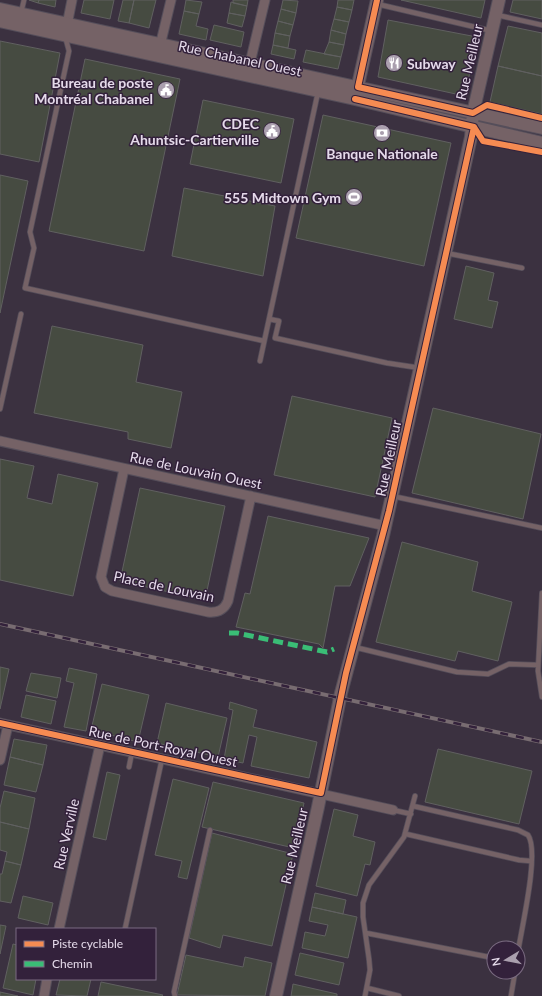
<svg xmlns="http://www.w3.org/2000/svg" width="542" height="996" font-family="Lato,sans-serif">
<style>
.building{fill:#464b41;stroke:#606060}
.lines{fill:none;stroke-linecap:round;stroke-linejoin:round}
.service-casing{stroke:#554e5a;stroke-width:6}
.minor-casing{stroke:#554e5a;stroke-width:11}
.tertiary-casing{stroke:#554e5a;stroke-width:14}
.service{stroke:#756266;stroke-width:4.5}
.minor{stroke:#756266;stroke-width:9}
.tertiary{stroke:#756266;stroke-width:12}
.rail-casing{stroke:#786c71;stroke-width:4}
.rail{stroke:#33213b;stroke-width:2.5;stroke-dasharray:8;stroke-linecap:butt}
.quiet{stroke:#3abd76;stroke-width:5;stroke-dasharray:10 5;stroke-linecap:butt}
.cycleway-casing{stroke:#33213b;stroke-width:8}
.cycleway{stroke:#f68b52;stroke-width:6}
.labels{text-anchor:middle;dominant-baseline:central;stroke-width:3;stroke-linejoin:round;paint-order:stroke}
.street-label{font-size:14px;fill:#e5daea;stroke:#33213b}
.poi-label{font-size:14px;font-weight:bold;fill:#e5daea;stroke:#33213b;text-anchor:end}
</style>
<rect width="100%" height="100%" fill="#3b3140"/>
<path class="building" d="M29,0H39L38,3Z
M39,0H56L55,7L38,3Z
M84,0H114L110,19L81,13Z
M123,0H134L129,23L118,21Z
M134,0H156L149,28L129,23Z
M186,0L202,2L199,14L184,11Z
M233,0H248L247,6L233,3Z
M283,0L298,1L296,13L281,9Z
M338,0H354L352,10L337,7Z
M401,0H485L481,18Z
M513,0H542V19L510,12Z
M231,2L247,6L245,16L229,13Z
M337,7L352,10L349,22L334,19Z
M281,9L296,13L293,25L278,21Z
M184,11L199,14L196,26L208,29L206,40L179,34Z
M229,13L245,16L242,27L227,23Z
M334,19L349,22L346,34L331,30Z
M388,20L477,37L465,96L378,77Z
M278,21L293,25L290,36L275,33Z
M214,25L244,32L241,47L210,40Z
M508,26L542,33V76L498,66Z
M331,30L346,34L344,45L329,42Z
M275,33L290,36L288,48L273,45Z
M0,41L60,53L39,162L0,154Z
M329,42L344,45L341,57L324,54Z
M273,45L296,50L294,59L271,54Z
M306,50L341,57L338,69L303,62Z
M85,59L180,79L144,251L49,231Z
M498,66L542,76V114L490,102Z
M203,100L294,119L281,183L190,164Z
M323,115L451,143L424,266L296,238Z
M0,175L28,181L0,313Z
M184,188L275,206L263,276L172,256Z
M466,266L494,273L488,300L498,302L492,328L454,319Z
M52,326L143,345L136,382L182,392L171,448L128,439V432L34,413Z
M292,396L392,418L375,497L274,475Z
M433,408L541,434L523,519L412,493Z
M0,459L34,466L27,498L52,504L58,474L98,483L73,596L0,580Z
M140,488L225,506L205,600L120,581Z
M268,516L369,538L350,586H335L323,648L319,644L236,627L245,593L250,594Z
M402,542L478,562L472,591L512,602L498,661L458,651L455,661L376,642Z
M0,667L9,669L0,709Z
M69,668L97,674L86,731L64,727L74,683L66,681Z
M31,673L61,678L57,698L26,691Z
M102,684L149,695L138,742L91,730Z
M26,695L56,701L51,724L21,717Z
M230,702L257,710L253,727L317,742L309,778L251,766L257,737L249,735L243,763L224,759L233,710L229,709Z
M166,703L227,718L218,757L157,743Z
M14,739L47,745L43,765L10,757Z
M438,749L532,771L519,824L425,802Z
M10,757L43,765L36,792L4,785Z
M107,772L120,775L106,840L93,837Z
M173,779L209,788L187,879L178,877L182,861L155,855Z
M213,782L304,803L294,848L202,827Z
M4,791L35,798L29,829L0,822V808Z
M334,809L358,815L353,836L375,842L370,865L365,864L357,896L316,886Z
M0,822L29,829L21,865L5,861L7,852L0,850Z
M212,833L293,854L272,946L223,935L220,948L189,938Z
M5,861L21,865L11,903L0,901V874H2Z
M315,893L346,900L343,914L312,907Z
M23,896L53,903L48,925L18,918Z
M312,907L357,917L348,958L302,948L305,932L325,936L328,925L309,921Z
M0,925L6,926L0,954Z
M13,944L17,945V979H36L33,995L3,988Z
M300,953L344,963L339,985L295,975Z
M186,955L243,967L245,957L272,963L265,996L177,995Z
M60,979H91L87,996L56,995Z
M101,982L163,995L162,996H98Z
M293,984L337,994V996H291Z
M0,992L18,996H0Z"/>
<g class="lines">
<g class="service-casing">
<path id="service" d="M377,4L492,31
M21,13L24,0
M497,15L542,25
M65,36L69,51L30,232L34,248L25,288L264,341
M446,253L522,268
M269,319L279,321L275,338L387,363L420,368
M260,361L318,92
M0,409L21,314
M392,496L542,528
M354,647L457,672L488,674L509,664L538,665
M542,697L538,671L542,593
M129,767L132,752
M413,806L518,830L528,835C540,852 521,930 518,952
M393,810L411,814
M406,834L519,860L530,861
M125,929L162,759
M366,933L494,958
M367,988L399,996
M175,996L174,992L210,830
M365,996L370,970L369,959L363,917V903L369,885L404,837L415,796
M511,996L515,972"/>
</g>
<g class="minor-casing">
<path id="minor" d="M66,30L72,0
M159,50L171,0
M250,63L265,0
M0,441L386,526
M124,469L101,577L105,587L112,591L208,612C218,613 224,610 228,601L251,496
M0,723L393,810
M0,760L8,725
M59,929L100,745
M44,996L47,979"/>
</g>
<g class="tertiary-casing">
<path id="tertiary" d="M0,9L542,128
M0,21L355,99L542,143
M356,94L377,0
M276,996L318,807L341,693L383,536L471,137L473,113L499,0"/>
</g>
<use href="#service" class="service"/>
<use href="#minor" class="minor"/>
<use href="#tertiary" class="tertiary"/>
<g class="rail-casing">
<path id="rail" d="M0,624L542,742"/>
</g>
<use href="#rail" class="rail"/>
<path class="quiet" d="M229,633H237L327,652L334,649"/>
<g class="cycleway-casing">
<path id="cycleway" d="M377,0L358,87L473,113L487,105L542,118
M355,99L474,127L483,141L542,152
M0,723L321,793L346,673L389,511L474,127"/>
</g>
<use href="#cycleway" class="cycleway"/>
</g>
<defs>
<g id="restaurant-disc" transform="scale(0.9)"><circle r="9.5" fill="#aa9fae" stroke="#33213b"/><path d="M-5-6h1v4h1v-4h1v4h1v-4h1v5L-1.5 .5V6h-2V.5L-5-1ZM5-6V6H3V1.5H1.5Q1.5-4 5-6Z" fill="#fff"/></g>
<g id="civic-disc" transform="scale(0.9)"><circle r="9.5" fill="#aa9fae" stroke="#33213b"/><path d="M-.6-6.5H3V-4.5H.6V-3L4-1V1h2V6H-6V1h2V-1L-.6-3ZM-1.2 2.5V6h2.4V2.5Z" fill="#fff"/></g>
<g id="bank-disc" transform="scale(0.9)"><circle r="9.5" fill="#aa9fae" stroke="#33213b"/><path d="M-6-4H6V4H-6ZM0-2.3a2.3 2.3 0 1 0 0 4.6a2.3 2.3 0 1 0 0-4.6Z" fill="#fff"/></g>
<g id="stadium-disc" transform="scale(0.9)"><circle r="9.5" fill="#aa9fae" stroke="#33213b"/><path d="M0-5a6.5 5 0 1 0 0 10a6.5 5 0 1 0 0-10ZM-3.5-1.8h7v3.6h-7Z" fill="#fff"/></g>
</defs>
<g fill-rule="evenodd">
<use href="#restaurant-disc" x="394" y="63"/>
<use href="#civic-disc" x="166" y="90"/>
<use href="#civic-disc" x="272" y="131"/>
<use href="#bank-disc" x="382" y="133"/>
<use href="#stadium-disc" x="354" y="197"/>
</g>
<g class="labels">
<g class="street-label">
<text transform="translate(240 58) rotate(12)">Rue Chabanel Ouest</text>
<text transform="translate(469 62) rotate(-77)">Rue Meilleur</text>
<text transform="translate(388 458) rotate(-78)">Rue Meilleur</text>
<text transform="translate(196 470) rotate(12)">Rue de Louvain Ouest</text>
<text transform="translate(164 586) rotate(12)">Place de Louvain</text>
<text transform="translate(163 746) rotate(12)">Rue de Port-Royal Ouest</text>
<text transform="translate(66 834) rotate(-77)">Rue Verville</text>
<text transform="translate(294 846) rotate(-77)">Rue Meilleur</text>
</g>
<g class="poi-label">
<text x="407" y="63" text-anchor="start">Subway</text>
<text x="153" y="82">Bureau de poste<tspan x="153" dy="16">Montréal Chabanel</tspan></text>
<text x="259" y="123">CDEC<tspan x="259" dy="16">Ahuntsic-Cartierville</tspan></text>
<text x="382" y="153" text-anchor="middle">Banque Nationale</text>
<text x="341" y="197">555 Midtown Gym</text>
</g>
</g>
<rect x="16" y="928" width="140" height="52" fill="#33213b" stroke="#7a6b81"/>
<rect x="24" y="941" width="20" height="6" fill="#f68b52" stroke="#7a6b81"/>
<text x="52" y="948" font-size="12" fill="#e5daea">Piste cyclable</text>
<rect x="24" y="961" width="20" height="6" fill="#3abd76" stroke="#7a6b81"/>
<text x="52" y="968" font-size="12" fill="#e5daea">Chemin</text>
<g transform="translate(506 960) rotate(260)"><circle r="19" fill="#33213b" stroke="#7a6b81"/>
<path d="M0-3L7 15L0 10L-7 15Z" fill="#aa9fae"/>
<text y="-6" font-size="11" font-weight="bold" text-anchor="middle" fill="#e5daea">N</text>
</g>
</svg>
